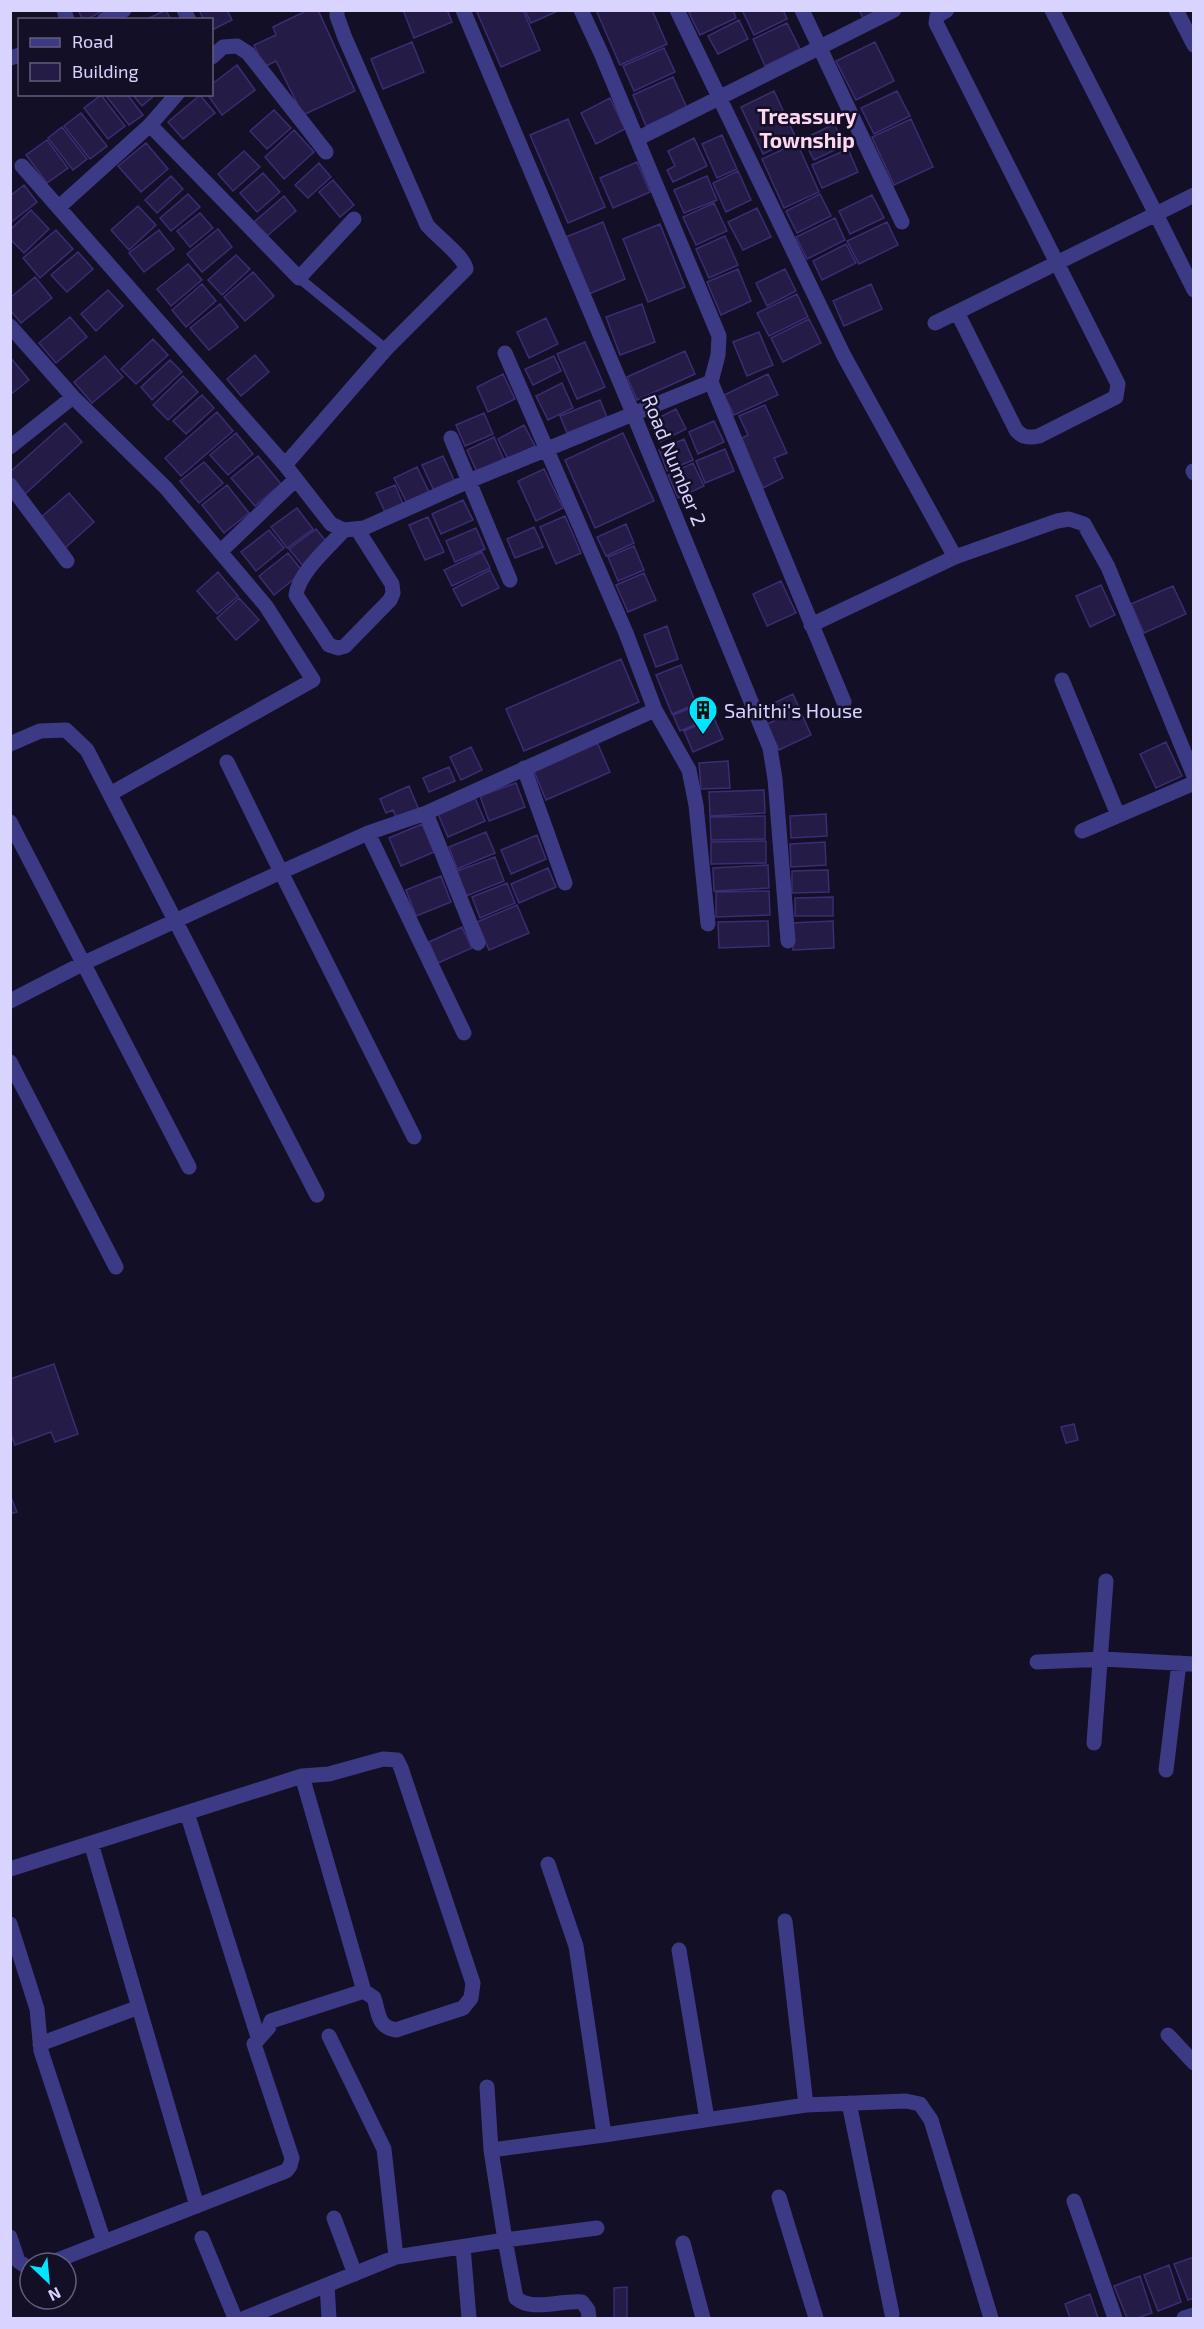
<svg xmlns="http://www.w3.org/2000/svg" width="1204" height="2329" font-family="'Exo 2',sans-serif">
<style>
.building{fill:#241b47;stroke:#3b2d73;stroke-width:1.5}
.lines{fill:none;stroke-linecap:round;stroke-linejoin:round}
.lane{stroke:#3d3a85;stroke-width:10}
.street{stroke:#3d3a85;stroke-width:15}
.labels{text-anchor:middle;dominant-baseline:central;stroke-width:5;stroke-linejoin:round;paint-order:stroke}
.street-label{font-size:20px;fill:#d9d4ff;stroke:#130f26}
.poi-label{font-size:20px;fill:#d9d4ff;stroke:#130f26;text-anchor:start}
.neighbourhood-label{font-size:21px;font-weight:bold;fill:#ffd6f0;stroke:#130f26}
</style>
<rect width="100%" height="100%" fill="#130f26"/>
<path class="building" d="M78,10H104L86,20H83Z
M166,10L171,20H145Z
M199,10H227L232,20L212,30V20H204Z
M308,10H318L355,91L303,115L276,61L264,67L254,45L276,35L273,27Z
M403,10H447L452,22L414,38Z
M476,10H523L540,50L501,67Z
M525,10H560L531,23Z
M596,10H652L667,44L620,65Z
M694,10H733L736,18L700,35L689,13Z
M742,10H783L787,19L754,35Z
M859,10H878L863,18Z
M739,20L748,39L718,54L708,36Z
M787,23L800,49L765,66L753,39Z
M412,42L424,72L383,89L371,59Z
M875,42L894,81L856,100L836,61Z
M664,48L675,72L634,91L623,66Z
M237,65L255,90L222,115L207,94H212V84Z
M673,77L687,108L646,126L633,95Z
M774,91L796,138L763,154L741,107Z
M897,91L910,116L874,134L861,108Z
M111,94H127L143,115L129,125L107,97Z
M132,94H156L142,106Z
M101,95L125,126L108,139L84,108Z
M200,95L215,113L183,139L168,122Z
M610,98L625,129L596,144L581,113Z
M274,110L291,128L267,149L250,131Z
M81,113L107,146L90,159L64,126Z
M568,119L605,207L568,223L530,135Z
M911,119L933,167L894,185L872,137Z
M834,124L845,145L814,160L803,139Z
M62,127L87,159L73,170L48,138Z
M294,130L314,152L284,179L265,157Z
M722,135L737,169L717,178L702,144Z
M694,138L707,166L673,182L667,170L675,166L668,151Z
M47,140L68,168L47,183L26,155Z
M146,143L168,169L141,192L118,166Z
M797,143L819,192L784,208L762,159Z
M848,149L858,172L822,188L812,165Z
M244,151L260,167L233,191L218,174Z
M637,162L650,192L613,208L600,178Z
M319,163L331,177L308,198L295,185Z
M738,171L751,200L726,212L713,183Z
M263,173L280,192L257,212L240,193Z
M171,176L183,189L157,213L145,200Z
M707,176L717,200L684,213L674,190Z
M333,180L354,205L340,217L319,192Z
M24,185L37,202L10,223V196Z
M188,194L200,207L171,231L160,218Z
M820,194L831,216L797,233L786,211Z
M872,195L884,218L850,234L839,211Z
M284,196L296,211L266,237L254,222Z
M714,203L727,231L696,245L683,217Z
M138,206L156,225L129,250L111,230Z
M757,208L771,237L743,250L728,222Z
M31,210L49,229L24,253L10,239V230Z
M200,213L213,228L190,247L177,231Z
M835,218L845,240L807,259L796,237Z
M603,222L625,279L589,294L566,237Z
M887,222L898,245L859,264L847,241Z
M660,224L685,287L648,302L623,239Z
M218,229L232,247L202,272L187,254Z
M56,230L73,249L40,278L23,258Z
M159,230L174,249L144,272L129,253Z
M725,236L738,265L709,278L696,249Z
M846,244L856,263L822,280L813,261Z
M78,252L93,269L67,292L51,275Z
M236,255L250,269L222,295L208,280Z
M188,264L202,280L171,306L157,289Z
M738,269L751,301L721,315L707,282Z
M785,269L796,291L767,306L756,283Z
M253,272L274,296L245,321L224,297Z
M35,277L52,298L21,323L10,310V298Z
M202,284L216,301L186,327L172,310Z
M871,284L882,309L844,326L833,301Z
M108,290L123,306L96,331L81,314Z
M797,294L808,317L769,336L757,313Z
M220,304L238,327L209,350L190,328Z
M642,304L655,342L620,355L606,317Z
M70,317L87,337L56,363L39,343Z
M546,318L558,344L529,358L517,332Z
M809,319L821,343L783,362L771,338Z
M759,332L773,365L747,376L733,342Z
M153,339L168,355L136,384L121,369Z
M585,342L605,387L577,399L557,354Z
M685,351L695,374L637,400L627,377Z
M255,355L269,372L241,396L227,379Z
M105,356L123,377L92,403L74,382Z
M554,356L561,371L533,385L525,369Z
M10,357L29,380L10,395Z
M170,360L182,372L152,400L141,387Z
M503,374L515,399L488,412L477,387Z
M768,374L778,395L734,415L724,395Z
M183,376L198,392L168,420L153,405Z
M562,383L573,408L548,420L536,396Z
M202,395L214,408L186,434L173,421Z
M600,400L607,417L567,433L560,416Z
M765,405L787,453L774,458L783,478L763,488L740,439L748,435L739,416Z
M676,409L686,429L660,442L650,422Z
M217,412L233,431L181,476L165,458Z
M484,413L493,434L465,446L456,425Z
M714,421L724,442L698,454L689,432Z
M65,423L82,442L24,495L10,480V472Z
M524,425L535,446L508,459L498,439Z
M236,433L253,454L228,475L210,455Z
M623,433L654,501L595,528L565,460Z
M494,437L504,460L477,472L467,450Z
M684,439L693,460L667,471L659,450Z
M725,449L734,471L705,483L696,461Z
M258,456L281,484L255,506L231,478Z
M443,456L455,482L434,491L422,465Z
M204,462L223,483L199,503L180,481Z
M693,463L704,486L678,498L668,475Z
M417,467L429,492L407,503L394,478Z
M544,469L563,508L536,521L518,481Z
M227,485L249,513L224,533L202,505Z
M395,485L403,504L385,512L376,493Z
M69,493L94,522L65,548L39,519Z
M463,500L473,520L441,534L432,514Z
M297,508L313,529L287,548L271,527Z
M565,516L581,553L556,564L540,527Z
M428,517L444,552L425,560L409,525Z
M626,524L634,543L606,556L597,537Z
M534,527L543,547L515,558L507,539Z
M476,528L485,549L455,562L446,541Z
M316,529L329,545L303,566L289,549Z
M269,530L284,548L256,571L241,552Z
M634,546L644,570L618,581L608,557Z
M482,552L490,568L452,586L444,570Z
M288,553L303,572L274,595L259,576Z
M490,570L499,588L462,606L453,589Z
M218,572L238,596L217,614L197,591Z
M644,573L656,600L628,612L616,585Z
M781,581L796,613L767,626L753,594Z
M1101,585L1115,615L1090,627L1076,596Z
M1173,586L1186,614L1144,633L1131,604Z
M239,598L259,620L236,640L217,618Z
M667,626L678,659L656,667L644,635Z
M621,659L639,702L524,751L506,709Z
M681,665L696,704L672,714L656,675Z
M793,694L811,735L779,750L767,724L774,721L767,706Z
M703,703L709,719L680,731L673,715Z
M714,718L723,739L693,752L684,731Z
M597,742L610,772L546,800L533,769Z
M1166,742L1182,776L1156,788L1140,754Z
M471,747L482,770L461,780L450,757Z
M728,761L730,788L701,789L699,763Z
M449,767L455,781L429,792L423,778Z
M516,783L525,807L489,821L480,796Z
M409,786L419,810L397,820L393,810L386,813L380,799Z
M764,790L765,813L710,816L709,792Z
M475,798L485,821L448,837L438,814Z
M826,814L827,836L791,838L790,816Z
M765,816V839L711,840L710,817Z
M422,824L434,852L401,866L389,838Z
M486,832L495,853L457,869L449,847Z
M537,835L546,859L511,874L501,850Z
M766,841V863L711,864V842Z
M825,842L826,865L791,867L790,844Z
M495,857L504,881L466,896L457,871Z
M768,865L769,888L714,891L713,868Z
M548,868L556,887L519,903L511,884Z
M828,870L829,892L792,893V871Z
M441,876L451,902L416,916L406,890Z
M507,883L515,903L480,918L472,897Z
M769,891L770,915L716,917V892Z
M833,897V916H795V898Z
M517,905L529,933L489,950L477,922Z
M768,921L769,946L719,948L718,922Z
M833,921L834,948L793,950L792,923Z
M462,927L472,948L438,963L429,942Z
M54,1364L78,1434L55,1442L51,1432L15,1445L10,1432V1379Z
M1074,1424L1078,1440L1066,1443L1061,1427Z
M10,1495L17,1512L10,1514Z
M1194,2257V2298L1188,2300L1174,2264Z
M1169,2265L1181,2302L1158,2311L1144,2275Z
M1140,2276L1152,2313L1137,2318H1127L1114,2286Z
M627,2287V2318H614V2288Z
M1090,2294L1098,2318H1070L1065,2304Z"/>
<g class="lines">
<path class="lane" d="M299,278L386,349"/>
<path class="street" d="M64,10L67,20
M184,10L189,20
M463,10L633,413L770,748L775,779L788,941
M581,10L601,53L719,336L718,355L711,382L844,702
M677,10L844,356L955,557L811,625
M802,10L902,222
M947,10L937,16L936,23L1118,384L1116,397L1039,436C1029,438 1023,438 1016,430L957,312
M1052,10L1156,214L1194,195
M1176,10L1194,45
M104,20L124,10
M212,57L223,47L237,46L248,53L326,152
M10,58L20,55
M150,125L299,278L354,219
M637,139L894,10
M22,166L285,465L331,524L344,530L364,528L469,481L711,382
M59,207L150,125L177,94
M935,323L1156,214L1194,290
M10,326L73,397L166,488L266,606L313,680L110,794
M451,438L510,580
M10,447L73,397
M285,465L386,349L466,269C464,256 437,237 427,225L345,38L337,16V10
M1193,471L1194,473
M10,485L67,561
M344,530C329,547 299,572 296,595L329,645L338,648L345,646L390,600L393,593L392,584L357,529
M220,552L296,479
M955,557L1057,521L1069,519L1084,524L1108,567L1194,776
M1062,680L1118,815
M655,710L689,770L696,805L708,924
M10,744L40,731L66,730L87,750L317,1195
M524,768L565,883
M426,813L478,943
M10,822L189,1167
M1082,831L1194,783
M368,833L464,1033
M10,1001L84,963L281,872L227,762
M10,1062L116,1267
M414,1137L281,872L368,833L426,813L655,710L626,633L505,353
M1037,1662L1103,1659L1194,1664
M1094,1743L1106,1581
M1166,1770L1179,1663
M302,1776L364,1991
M187,1813L258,2037
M91,1843L197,2206
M548,1864L576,1946L604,2135
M10,1869L302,1776L329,1774L383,1759L397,1760L401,1768L473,1983L471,1998L463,2008L396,2030C377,2027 379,2013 374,1998L364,1991L271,2021L269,2027L254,2044L292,2158L290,2166L286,2171L50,2263
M10,1924L37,2009L41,2051L104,2242
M679,1950L707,2119
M1168,2035L1194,2063
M329,2036L384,2149L396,2257
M40,2044L139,2007
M849,2103L892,2314
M806,2105L906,2101L920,2104L931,2120L991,2318
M491,2150L604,2135L806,2105L785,1921
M779,2197L816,2318
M1074,2201L1115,2318
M334,2218L355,2274
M10,2237L18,2261L30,2269
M202,2238L235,2318
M683,2243L703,2318
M463,2247L469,2318
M327,2285L329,2318
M245,2318L396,2257L505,2240L491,2150L487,2087
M589,2318L588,2310L582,2302C561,2300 532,2312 516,2298L505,2240L597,2228
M1184,2318L1194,2315"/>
</g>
<defs>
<g id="building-pin" transform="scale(1.5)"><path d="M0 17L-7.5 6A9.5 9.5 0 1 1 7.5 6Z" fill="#00e5ff" stroke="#130f26"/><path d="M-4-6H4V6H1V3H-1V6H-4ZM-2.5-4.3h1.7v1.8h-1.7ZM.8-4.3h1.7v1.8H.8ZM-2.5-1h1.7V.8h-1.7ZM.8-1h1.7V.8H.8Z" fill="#111"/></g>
</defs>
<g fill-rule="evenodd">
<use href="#building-pin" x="703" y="710"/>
</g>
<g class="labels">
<g class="street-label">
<text transform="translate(675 460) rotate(68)">Road Number 2</text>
</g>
<g class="poi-label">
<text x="724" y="710">Sahithi's House</text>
</g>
<g class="neighbourhood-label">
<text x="807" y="115">Treassury<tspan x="807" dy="24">Township</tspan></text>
</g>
</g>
<rect width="1204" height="2329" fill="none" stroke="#d9d4ff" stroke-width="24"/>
<rect x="18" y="18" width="195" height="78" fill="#130f26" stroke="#625e7d" stroke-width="1.5"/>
<rect x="30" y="38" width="30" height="9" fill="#3d3a85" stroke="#625e7d" stroke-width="1.5"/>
<text x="72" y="48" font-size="18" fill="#d9d4ff">Road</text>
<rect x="30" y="63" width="30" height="18" fill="#241b47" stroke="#625e7d" stroke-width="1.5"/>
<text x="72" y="78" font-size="18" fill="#d9d4ff">Building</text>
<g transform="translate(48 2281) rotate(154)"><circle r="28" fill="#130f26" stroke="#625e7d" stroke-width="1.5"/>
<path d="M0-4.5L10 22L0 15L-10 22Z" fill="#00e5ff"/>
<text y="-9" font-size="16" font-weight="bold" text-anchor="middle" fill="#d9d4ff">N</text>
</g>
</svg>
